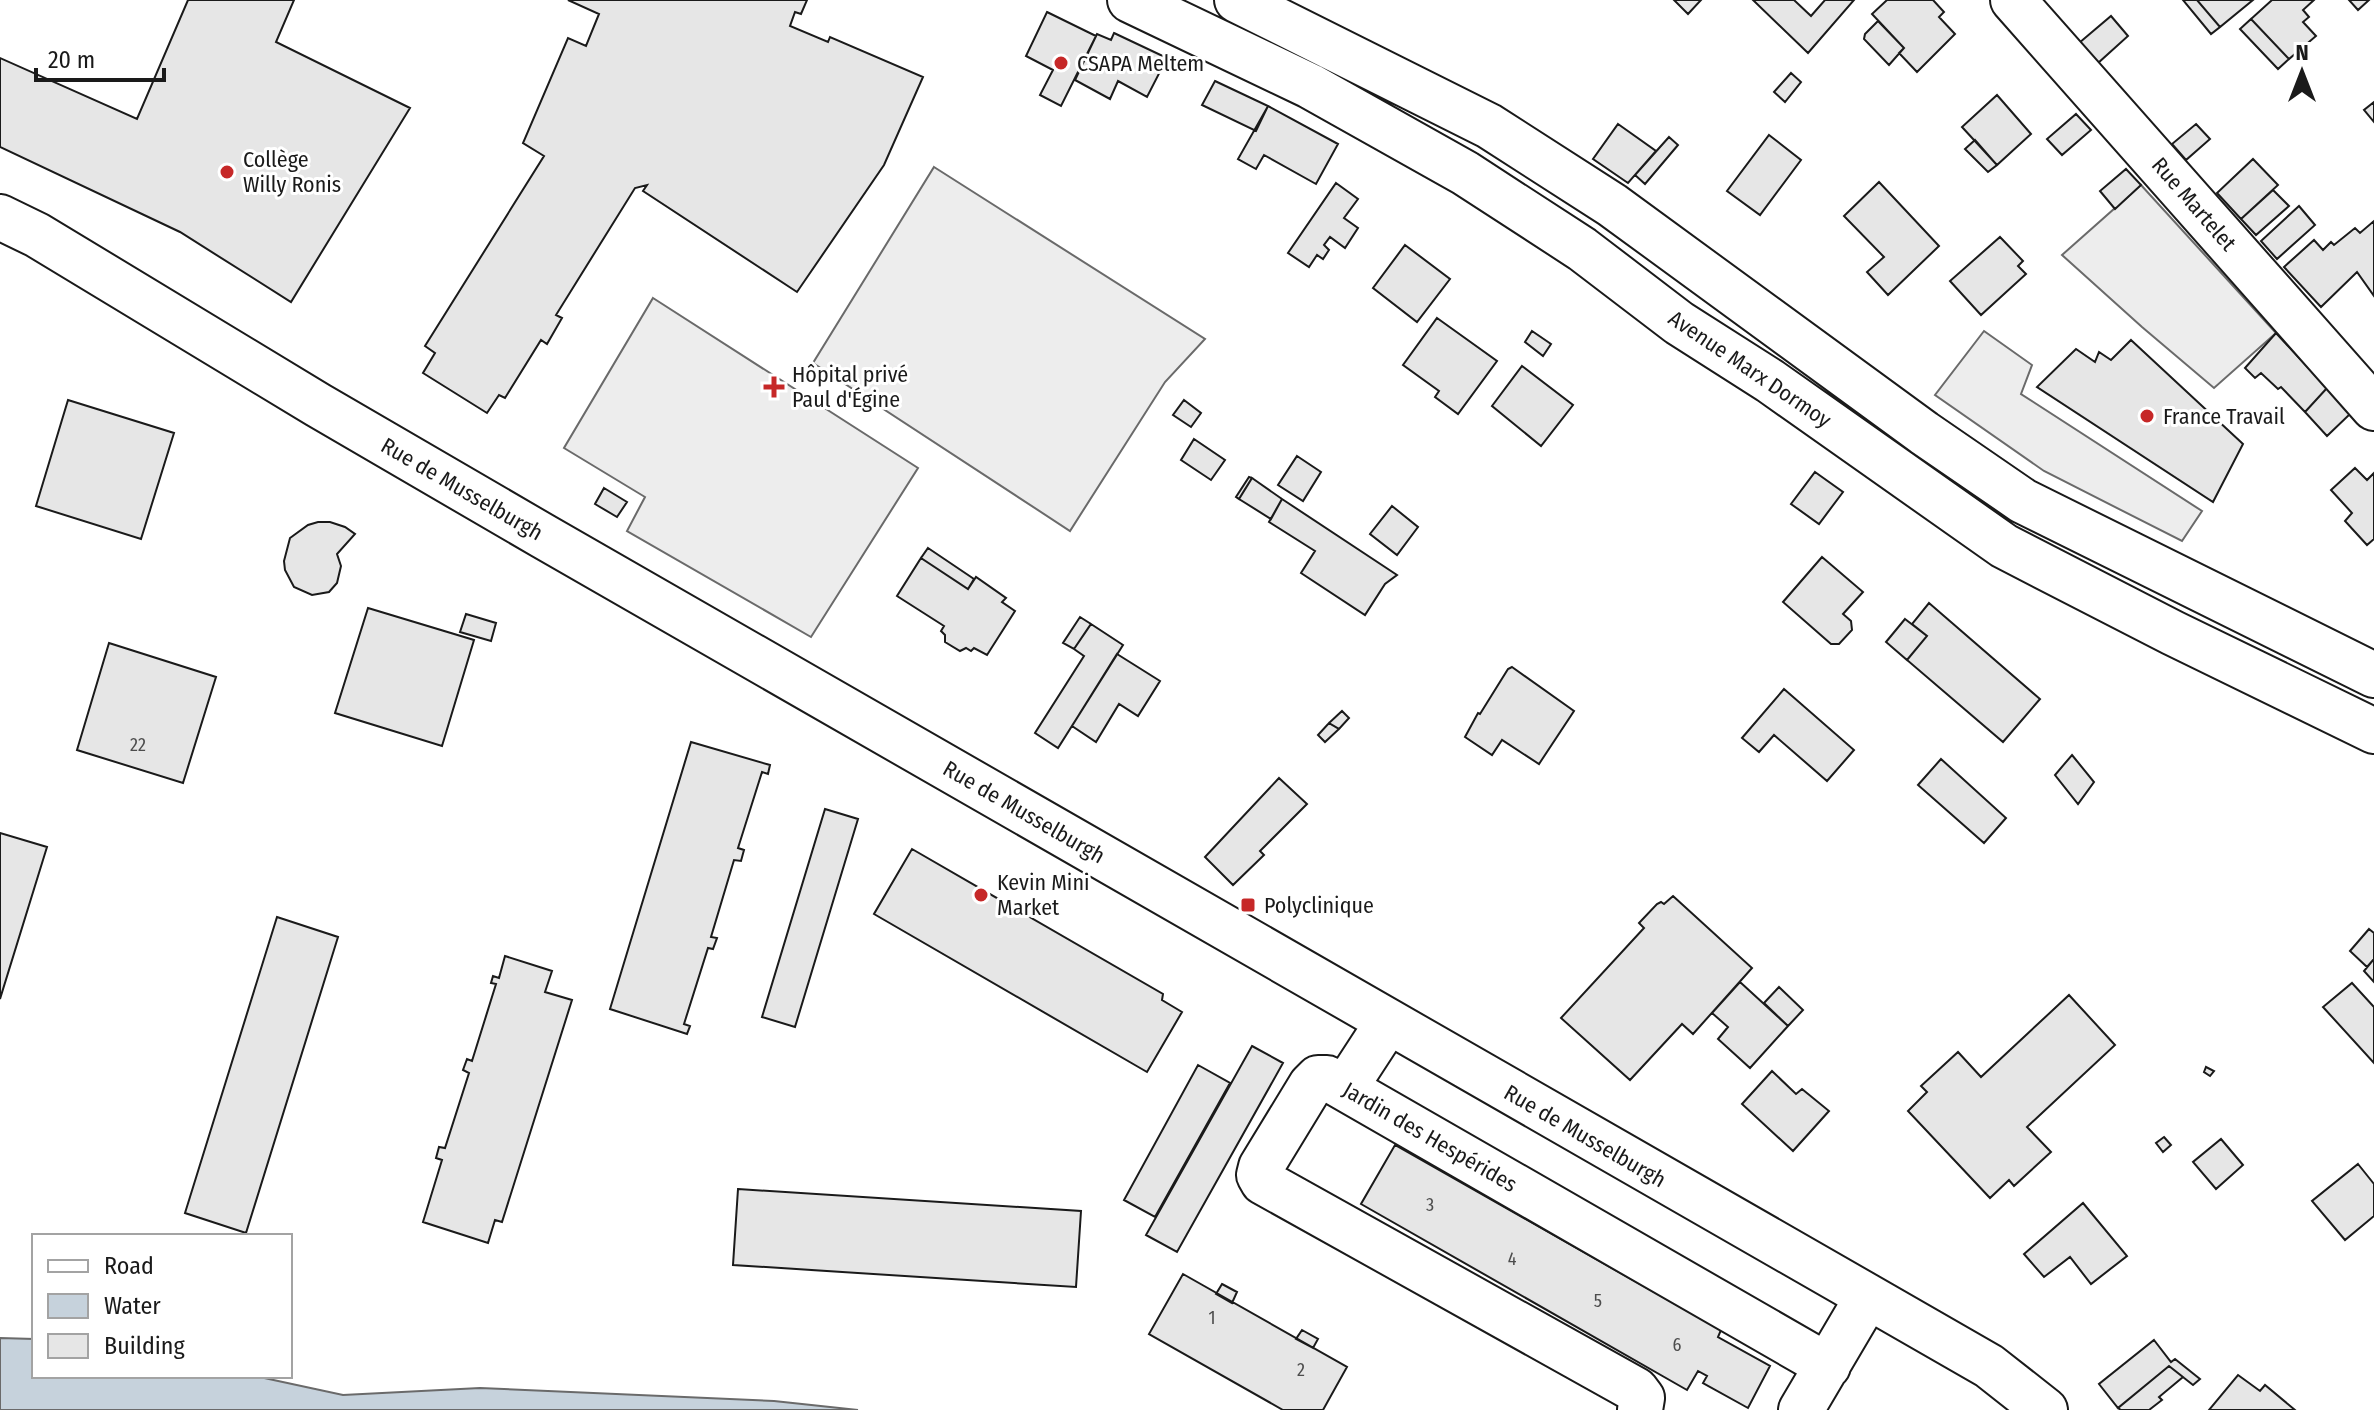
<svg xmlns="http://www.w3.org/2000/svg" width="2374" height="1410" font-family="'Fira Sans Condensed',sans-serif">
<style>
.parking{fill:#ededed;stroke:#6a6a6a;stroke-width:2}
.water{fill:#c6d2dc;stroke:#6a6a6a;stroke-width:2}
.building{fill:#e6e6e6;stroke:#1a1a1a;stroke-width:2}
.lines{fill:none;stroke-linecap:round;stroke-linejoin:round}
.minor-casing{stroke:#1a1a1a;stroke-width:48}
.major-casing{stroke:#1a1a1a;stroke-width:48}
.minor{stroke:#fff;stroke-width:44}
.major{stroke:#fff;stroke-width:44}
.poi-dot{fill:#c62828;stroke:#fff;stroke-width:3}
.labels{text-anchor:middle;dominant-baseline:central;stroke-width:6;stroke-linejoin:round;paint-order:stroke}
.number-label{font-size:18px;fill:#4d4d4d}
.poi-label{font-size:22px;fill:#1a1a1a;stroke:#fff;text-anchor:start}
.street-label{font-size:22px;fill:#1a1a1a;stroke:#fff}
</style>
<rect width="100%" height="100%" fill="#fff"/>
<path class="parking" d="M934,167L1205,339L1165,382L1070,531L813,363Z
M2141,185L2276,333L2214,388L2142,327L2062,255Z
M653,298L918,468L811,637L627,531L645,497L564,448Z
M1984,331L2032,365L2021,394L2202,511L2182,541L2044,471L1935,395Z"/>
<path class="water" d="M0,1338L34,1339V1376H255L343,1395L480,1388L774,1401L858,1410H0Z"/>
<path class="building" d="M188,0H294L276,42L410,108L291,302L180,232L0,147V58L137,119Z
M568,0H807L801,14L795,12L790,26L828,42L830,37L923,77L884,165L797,292L643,191L647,185L635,188L556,315L562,318L547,344L541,340L505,398L499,395L487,413L423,373L435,353L425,346L544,156L523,143L568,38L586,46L599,14Z
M1674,0H1701L1688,14Z
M1753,0H1794L1811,16L1825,0H1854L1808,53Z
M1887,0H1933L1944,12L1939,17L1955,34L1917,72L1899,53L1904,48L1872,14Z
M2183,0H2197L2220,27L2211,34Z
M2197,0H2253L2220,27Z
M2272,0H2314L2303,10L2309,17L2303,22L2316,36L2289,59L2251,19Z
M2349,0H2369L2358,10Z
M1047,12L1096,36L1061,106L1040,95L1053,70L1026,56Z
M2111,16L2128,36L2098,63L2079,43Z
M2251,19L2289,59L2278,69L2240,29Z
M1878,21L1904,48L1889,65L1864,39L1865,34Z
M1114,33L1167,58L1147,97L1118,81L1110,99L1075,80L1097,34L1111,40Z
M1791,73L1801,82L1785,102L1774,92Z
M1215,81L1268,106L1256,131L1202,105Z
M1997,95L2031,134L1997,165L1962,127Z
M2374,102V122L2364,110Z
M1268,106L1338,144L1316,184L1264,155L1256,169L1238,159Z
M2076,114L2091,130L2062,155L2047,139Z
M1618,124L1656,151L1628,183L1593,159Z
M2196,124L2210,139L2186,160L2172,144Z
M1769,135L1801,160L1760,215L1727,191Z
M1669,137L1678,145L1645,184L1635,175Z
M1975,140L1997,165L1988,172L1965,149Z
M2253,159L2278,185L2241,219L2217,193Z
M2126,169L2141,185L2115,209L2100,191Z
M1879,182L1939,246L1888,295L1867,272L1884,257L1844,216Z
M1336,183L1358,199L1344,218L1358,228L1345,248L1330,237L1324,245L1329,250L1323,259L1317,255L1309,267L1288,253Z
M2273,190L2289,206L2256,235L2241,219Z
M2299,206L2315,225L2277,259L2261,241Z
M2374,221V296L2357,272L2321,307L2284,267L2314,240L2323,250L2331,242L2334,245L2355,228L2360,233Z
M2000,237L2023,261L2018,266L2026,274L1981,315L1950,281Z
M1405,245L1450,279L1417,322L1373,288Z
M1437,318L1497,361L1458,414L1435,397L1439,391L1403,365Z
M1532,331L1551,344L1543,356L1525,342Z
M2276,333L2327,388L2305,412L2281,387L2278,389L2261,373L2255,378L2245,368Z
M2131,340L2243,444L2213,502L2037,387L2076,349L2095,362L2099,352L2111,360Z
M1522,366L1573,405L1541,446L1492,406Z
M2327,388L2350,414L2327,436L2305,412Z
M68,400L174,433L141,539L36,506Z
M1184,400L1201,413L1191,427L1173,415Z
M1194,439L1225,460L1211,480L1181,460Z
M1297,456L1321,472L1303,501L1278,485Z
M2355,468L2367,480L2374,473V539L2367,545L2345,521L2352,513L2331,490Z
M1815,472L1843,492L1819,524L1791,504Z
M1249,477L1252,478L1239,499L1236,497Z
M1252,478L1282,499L1271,519L1239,499Z
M604,488L627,502L617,517L595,504Z
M1282,499L1397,575L1385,584L1365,615L1301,573L1315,551L1269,522Z
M1392,506L1418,527L1397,555L1370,534Z
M318,522H330L345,527L355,534L337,554L341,566L337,583L329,592L312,595L294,587L285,570L284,561L290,538L308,525Z
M928,548L974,579L968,589L921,558Z
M1822,557L1863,592L1843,614L1851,621L1852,630L1839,644H1831L1783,602Z
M921,558L968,589L976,577L1006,598L1002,602L1015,611L987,655L974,648L971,651L966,648L960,651L945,642V635L941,631L944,626L897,596Z
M1929,603L2040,699L2003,742L1907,660L1927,636L1912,624Z
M368,608L474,640L442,746L335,713Z
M466,614L496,623L491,641L460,632Z
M1080,617L1091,624L1074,649L1063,643Z
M1905,619L1927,636L1907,660L1886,642Z
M1091,624L1123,645L1058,748L1035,733L1084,656L1074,649Z
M109,643L216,677L183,783L77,750Z
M1117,654L1160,681L1138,716L1119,704L1096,742L1072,726Z
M1512,667L1574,711L1539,764L1502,740L1492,755L1465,737L1478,713L1480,714L1508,669Z
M1784,689L1854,750L1827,781L1774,735L1759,752L1742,738Z
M1342,711L1349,718L1339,729L1329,723Z
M1329,723L1339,729L1325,742L1318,735Z
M691,742L770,765L768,774L762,772L738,848L744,850L741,861L734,860L711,937L717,938L713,949L708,948L684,1024L690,1026L687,1034L610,1009Z
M2072,755L2094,782L2078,804L2055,775Z
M1941,759L2006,818L1984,843L1918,785Z
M1279,778L1307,804L1260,851L1264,855L1233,885L1205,857Z
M825,809L858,819L795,1027L762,1017Z
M0,833L47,847L0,999Z
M912,849L1163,994L1162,1000L1182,1012L1147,1072L874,914Z
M1673,896L1752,968L1693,1034L1682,1024L1630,1080L1561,1018L1644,928L1639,923L1657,904L1661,902L1664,904Z
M277,917L338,937L246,1233L185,1213Z
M2369,929L2374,933V959L2367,967L2350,951Z
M505,956L552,971L545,992L572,1000L502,1222L495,1220L488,1243L423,1222L442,1160L436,1158L439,1147L445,1148L469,1073L463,1070L467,1059L472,1061L496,984L491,983L493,976L499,978Z
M2374,959V982L2364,971Z
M1740,982L1788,1026L1750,1068L1718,1039L1728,1027L1712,1013Z
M2352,983L2374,1007V1063L2323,1007Z
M1779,987L1803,1010L1788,1026L1764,1003Z
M2069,995L2115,1045L2027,1127L2051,1152L2014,1186L2009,1180L1990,1198L1908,1111L1927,1092L1921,1086L1958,1052L1981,1077Z
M1252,1046L1283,1063L1177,1252L1146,1235Z
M1198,1065L1230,1083L1155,1217L1124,1200Z
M2206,1067L2214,1071L2210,1076L2204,1072Z
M1772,1071L1796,1094L1802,1089L1829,1111L1793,1151L1742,1104Z
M2164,1137L2171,1145L2163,1152L2156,1143Z
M2221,1139L2243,1165L2216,1189L2193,1162Z
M1395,1145L1721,1330L1718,1337L1770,1366L1748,1408L1703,1383L1707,1376L1698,1371L1687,1390L1361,1204Z
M2358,1164L2374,1184V1216L2345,1240L2312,1201Z
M738,1189L1081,1211L1076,1287L733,1265Z
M2083,1203L2127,1256L2091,1284L2070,1257L2044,1277L2024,1254Z
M1183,1274L1347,1367L1323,1410H1283L1149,1334Z
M1222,1284L1237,1292L1232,1303L1216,1294Z
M1302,1330L1318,1339L1313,1348L1296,1339Z
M2154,1340L2171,1362L2175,1359L2200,1379L2193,1385L2169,1366L2118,1408L2099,1384Z
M2169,1366L2183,1377L2159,1397L2162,1400L2149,1410H2121L2118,1408Z
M2238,1375L2260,1391L2265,1385L2295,1410H2209Z"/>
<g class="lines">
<g class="minor-casing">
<path id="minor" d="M2013,0L2374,408
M0,217L37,235L318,405L543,536L1989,1366L2045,1410
M1345,1088L1388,1022
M1640,1410L1642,1398L1636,1390L1263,1182L1259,1175L1261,1167L1311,1085L1318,1078H1327L1828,1366
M1801,1410L1867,1298"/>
</g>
<g class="major-casing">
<path id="major" d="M1130,0L1310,86L1465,173L1582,249L1679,323L1770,381L2004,546L2173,633L2374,731
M1237,0L1489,126L1612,205L1924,433L2023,501L2374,675"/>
</g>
<use href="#minor" class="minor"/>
<use href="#major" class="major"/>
</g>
<g class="poi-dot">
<circle cx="1061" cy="63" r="8"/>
<circle cx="227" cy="172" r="8"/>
<path d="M770 375h8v8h8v8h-8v8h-8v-8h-8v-8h8z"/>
<circle cx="2147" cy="416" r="8"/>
<circle cx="981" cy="895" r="8"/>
<rect x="1240" y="897" width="16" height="16" rx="4"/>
</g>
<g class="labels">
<g class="number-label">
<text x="138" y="745">22</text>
<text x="1430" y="1205">3</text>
<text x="1512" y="1259">4</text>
<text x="1598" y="1301">5</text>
<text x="1212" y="1318">1</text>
<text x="1677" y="1345">6</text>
<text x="1301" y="1370">2</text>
</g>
<g class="poi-label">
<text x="1077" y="63">CSAPA Meltem</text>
<text x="243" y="159">Collège<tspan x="243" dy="25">Willy Ronis</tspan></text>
<text x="792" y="374">Hôpital privé<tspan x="792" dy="25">Paul d'Égine</tspan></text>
<text x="2163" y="416">France Travail</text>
<text x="997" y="882">Kevin Mini<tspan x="997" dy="25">Market</tspan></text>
<text x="1264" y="905">Polyclinique</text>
</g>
<g class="street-label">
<text transform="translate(2194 204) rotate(49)">Rue Martelet</text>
<text transform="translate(1750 369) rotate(34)">Avenue Marx Dormoy</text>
<text transform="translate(462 489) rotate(30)">Rue de Musselburgh</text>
<text transform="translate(1024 812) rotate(30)">Rue de Musselburgh</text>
<text transform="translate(1585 1136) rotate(30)">Rue de Musselburgh</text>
<text transform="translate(1430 1137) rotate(30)">Jardin des Hespérides</text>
</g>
</g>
<rect x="32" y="1234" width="260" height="144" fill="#ffffff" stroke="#a3a3a3" stroke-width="2"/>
<rect x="48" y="1260" width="40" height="12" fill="#ffffff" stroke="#a3a3a3" stroke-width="2"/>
<text x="104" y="1274" font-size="24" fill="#1a1a1a">Road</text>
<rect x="48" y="1294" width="40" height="24" fill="#c6d2dc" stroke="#a3a3a3" stroke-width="2"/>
<text x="104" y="1314" font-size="24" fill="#1a1a1a">Water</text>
<rect x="48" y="1334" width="40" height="24" fill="#e6e6e6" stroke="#a3a3a3" stroke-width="2"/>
<text x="104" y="1354" font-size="24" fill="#1a1a1a">Building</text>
<g transform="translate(2302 72)" stroke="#ffffff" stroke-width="6" paint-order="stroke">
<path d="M0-6L14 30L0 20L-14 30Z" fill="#1a1a1a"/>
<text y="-12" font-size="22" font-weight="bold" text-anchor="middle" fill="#1a1a1a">N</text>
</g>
<path d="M36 68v12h128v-12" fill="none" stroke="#1a1a1a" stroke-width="4"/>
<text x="48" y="68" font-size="24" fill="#1a1a1a" stroke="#ffffff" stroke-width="6" paint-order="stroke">20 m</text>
</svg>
